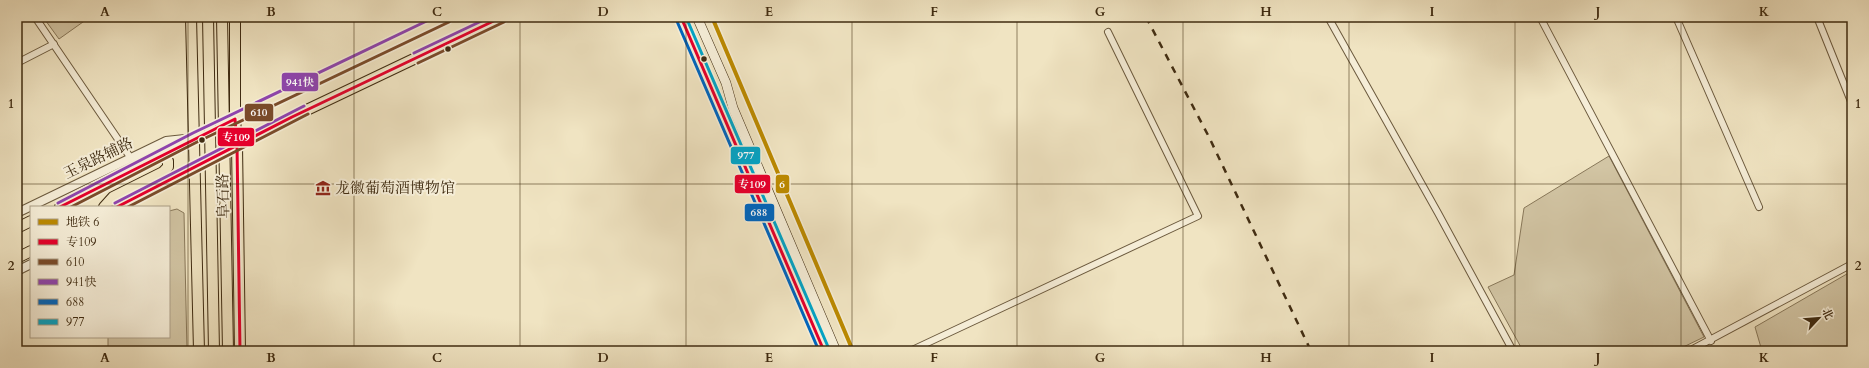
<svg xmlns="http://www.w3.org/2000/svg" width="1869" height="368" font-family="Cardo,'Noto Serif SC',serif">
<style>
.green{fill:#d2c5a4;stroke:#88785a}
.lines{fill:none;stroke-linecap:round;stroke-linejoin:round}
.minor-casing{stroke:#6b593d;stroke-width:8}
.tertiary-casing{stroke:#6b593d;stroke-width:10}
.secondary-casing{stroke:#3f2b11;stroke-width:10}
.primary-casing{stroke:#3f2b11;stroke-width:12}
.minor{stroke:#f5edd7;stroke-width:6}
.tertiary{stroke:#f5edd7;stroke-width:8}
.secondary{stroke:#f5edd7;stroke-width:9}
.primary{stroke:#f0e4c2;stroke-width:10}
.rail{stroke:#3f2b11;stroke-width:2.5;stroke-dasharray:7 7;stroke-linecap:butt}
.trunk-bridge-casing{stroke:#3f2b11;stroke-width:12;stroke-linecap:butt}
.trunk-bridge{stroke:#f0e4c2;stroke-width:10}
.bus-1-casing{stroke:#f5edd7;stroke-width:6}
.bus-2-casing{stroke:#f5edd7;stroke-width:6}
.bus-3-casing{stroke:#f5edd7;stroke-width:6}
.bus-4-casing{stroke:#f5edd7;stroke-width:6}
.bus-5-casing{stroke:#f5edd7;stroke-width:6}
.bus-1{stroke:#e4002b;stroke-width:3}
.bus-2{stroke:#7a4b2a;stroke-width:3}
.bus-3{stroke:#8e44ad;stroke-width:3}
.bus-4{stroke:#0065bd;stroke-width:3}
.bus-5{stroke:#03a3c5;stroke-width:3}
.metro-1-casing{stroke:#f5edd7;stroke-width:7}
.metro-1{stroke:#bb8900;stroke-width:4}
.grid{fill:none;stroke:#3f2b11;stroke-width:1;stroke-opacity:0.55}
.bus-dot{fill:#3f2b11;stroke:#f5edd7;stroke-width:1.5}
.labels{text-anchor:middle;dominant-baseline:central;stroke-width:4;stroke-linejoin:round;paint-order:stroke}
.street-label{font-size:15px;fill:#3f2b11;stroke:#f5edd7}
.poi-label{font-size:15px;fill:#3f2b11;stroke:#f5edd7;text-anchor:start}
.line-badge{stroke:#f5edd7;stroke-width:1.5}
.badge-label{font-size:11px;text-anchor:middle;font-weight:bold;fill:#fff}
.neatline{fill:none;stroke:#3f2b11;stroke-width:1.5}
.grid-label{font-size:13px;text-anchor:middle;font-weight:bold;fill:#3f2b11}
</style>
<rect width="100%" height="100%" fill="#f0e4c2"/>
<filter id="stains"><feTurbulence type="fractalNoise" baseFrequency=".005" numOctaves="4"/><feColorMatrix values="0 0 0 0 .2 0 0 0 0 .09 0 0 0 0 .02 0 0 0 .5 -.17"/></filter>
<radialGradient id="worn" r=".72"><stop offset=".6" stop-color="#630" stop-opacity="0"/><stop offset="1" stop-color="#630" stop-opacity=".3"/></radialGradient>
<path class="green" d="M43,17H90L59,39Z
M1609,156L1704,337L1675,351H1523L1488,287L1514,275L1524,208Z
M177,209L184,213L187,351H108V337H169V211Z
M1852,271V351H1762L1755,327Z"/>
<g class="lines">
<g class="minor-casing">
<path id="minor" d="M35,17L130,157
M1328,17L1438,213L1513,351
M1540,17L1711,341
M1676,17L1759,207
M1817,17L1852,104
M17,63L54,44
M910,351L1198,216L1108,32
M1689,351L1852,264"/>
</g>
<g class="tertiary-casing">
<path id="tertiary" d="M17,213L166,141L194,138
M17,271L31,264"/>
</g>
<g class="secondary-casing">
<path id="secondary" d="M681,17L824,351
M697,17L726,83L733,108L836,351"/>
</g>
<g class="primary-casing">
<path id="primary" d="M191,17L199,351
M235,17V119L237,145L240,351
M60,207L180,147L195,138L447,17
M104,207L113,197L163,172L168,167V161L162,156
M117,207L292,117L502,17
M17,228L31,221
M17,258L31,251"/>
</g>
<use href="#minor" class="minor"/>
<use href="#tertiary" class="tertiary"/>
<use href="#secondary" class="secondary"/>
<use href="#primary" class="primary"/>
<path class="rail" d="M1146,17L1209,137L1311,351"/>
<g class="trunk-bridge-casing">
<path id="trunk-bridge" d="M208,17L214,351
M222,17L228,351"/>
</g>
<use href="#trunk-bridge" class="trunk-bridge"/>
<g class="bus-1-casing">
<path id="bus-1" d="M681,17L824,351
M60,207L235,119L237,145L240,351
M117,207L292,117L502,17"/>
</g>
<g class="bus-2-casing">
<path id="bus-2" d="M418,63L504,22
M71,207L197,142L449,22
M128,207L308,114"/>
</g>
<g class="bus-3-casing">
<path id="bus-3" d="M414,53L490,17
M58,203L193,133L435,17
M115,203L304,106"/>
</g>
<g class="bus-4-casing">
<path id="bus-4" d="M676,19L819,351"/>
</g>
<g class="bus-5-casing">
<path id="bus-5" d="M686,17L829,349"/>
</g>
<use href="#bus-1" class="bus-1"/>
<use href="#bus-2" class="bus-2"/>
<use href="#bus-3" class="bus-3"/>
<use href="#bus-4" class="bus-4"/>
<use href="#bus-5" class="bus-5"/>
<g class="metro-1-casing">
<path id="metro-1" d="M712,17L853,351"/>
</g>
<use href="#metro-1" class="metro-1"/>
</g>
<path class="grid" d="M188,17V351M354,17V351M520,17V351M686,17V351M852,17V351M1017,17V351M1183,17V351M1349,17V351M1515,17V351M1681,17V351M17,184H1852"/>
<defs>
<g id="museum-bare" transform="scale(1.2)"><path d="M0-6L6-3V-2H-6V-3ZM-5-1h2V3h-2ZM-1-1h2V3h-2ZM3-1h2V3H3ZM-6 4H6V6H-6Z" fill="#8f2418" stroke="#f5edd7" stroke-width="2.5" paint-order="stroke"/></g>
</defs>
<g fill-rule="evenodd">
<use href="#museum-bare" x="323" y="188"/>
</g>
<g class="bus-dot">
<circle cx="448" cy="49" r="3.5"/>
<circle cx="704" cy="59" r="3.5"/>
<circle cx="202" cy="140" r="3.5"/>
</g>
<g class="labels">
<g class="street-label">
<text transform="translate(98 158) rotate(-26)">玉泉路辅路</text>
<text transform="translate(223 196) rotate(-91)">阜石路</text>
</g>
<g class="poi-label">
<text x="335" y="188">龙徽葡萄酒博物馆</text>
</g>
</g>
<g class="line-badge">
<rect x="281" y="72" width="38" height="20" rx="4" fill="#8e44ad"/>
<rect x="244" y="103" width="30" height="19" rx="4" fill="#7a4b2a"/>
<rect x="217" y="127" width="38" height="20" rx="4" fill="#e4002b"/>
<rect x="730" y="146" width="31" height="19" rx="4" fill="#03a3c5"/>
<rect x="734" y="174" width="37" height="20" rx="4" fill="#e4002b"/>
<rect x="775" y="174" width="15" height="20" rx="4" fill="#bb8900"/>
<rect x="744" y="203" width="31" height="19" rx="4" fill="#0065bd"/>
</g>
<g class="badge-label">
<text x="300" y="86">941快</text>
<text x="259" y="116">610</text>
<text x="236" y="141">专109</text>
<text x="746" y="159">977</text>
<text x="752" y="188">专109</text>
<text x="782" y="188">6</text>
<text x="759" y="216">688</text>
</g>
<rect width="1869" height="368" fill="none" stroke="#f0e4c2" stroke-width="44"/>
<rect x="30" y="206" width="140" height="132" fill="#f5edd7" stroke="#ac9f88"/>
<rect x="38" y="219" width="20" height="6" fill="#bb8900" stroke="#ac9f88"/>
<text x="66" y="226" font-size="12" fill="#3f2b11">地铁 6</text>
<rect x="38" y="239" width="20" height="6" fill="#e4002b" stroke="#ac9f88"/>
<text x="66" y="246" font-size="12" fill="#3f2b11">专109</text>
<rect x="38" y="259" width="20" height="6" fill="#7a4b2a" stroke="#ac9f88"/>
<text x="66" y="266" font-size="12" fill="#3f2b11">610</text>
<rect x="38" y="279" width="20" height="6" fill="#8e44ad" stroke="#ac9f88"/>
<text x="66" y="286" font-size="12" fill="#3f2b11">941快</text>
<rect x="38" y="299" width="20" height="6" fill="#0065bd" stroke="#ac9f88"/>
<text x="66" y="306" font-size="12" fill="#3f2b11">688</text>
<rect x="38" y="319" width="20" height="6" fill="#03a3c5" stroke="#ac9f88"/>
<text x="66" y="326" font-size="12" fill="#3f2b11">977</text>
<g transform="translate(1819 318) rotate(64)" stroke="#f5edd7" stroke-width="3" paint-order="stroke">
<path d="M0-3L7 15L0 10L-7 15Z" fill="#3f2b11"/>
<text y="-6" font-size="11" font-weight="bold" text-anchor="middle" fill="#3f2b11">北</text>
</g>
<rect x="22" y="22" width="1825" height="324" class="neatline"/>
<g class="grid-label">
<text x="105" y="16">A</text>
<text x="271" y="16">B</text>
<text x="437" y="16">C</text>
<text x="603" y="16">D</text>
<text x="769" y="16">E</text>
<text x="934" y="16">F</text>
<text x="1100" y="16">G</text>
<text x="1266" y="16">H</text>
<text x="1432" y="16">I</text>
<text x="1598" y="16">J</text>
<text x="1764" y="16">K</text>
<text x="11" y="108">1</text>
<text x="1858" y="108">1</text>
<text x="11" y="270">2</text>
<text x="1858" y="270">2</text>
<text x="105" y="362">A</text>
<text x="271" y="362">B</text>
<text x="437" y="362">C</text>
<text x="603" y="362">D</text>
<text x="769" y="362">E</text>
<text x="934" y="362">F</text>
<text x="1100" y="362">G</text>
<text x="1266" y="362">H</text>
<text x="1432" y="362">I</text>
<text x="1598" y="362">J</text>
<text x="1764" y="362">K</text>
</g>
<rect width="100%" height="100%" filter="url(#stains)"/>
<rect width="100%" height="100%" fill="url(#worn)"/>
</svg>
